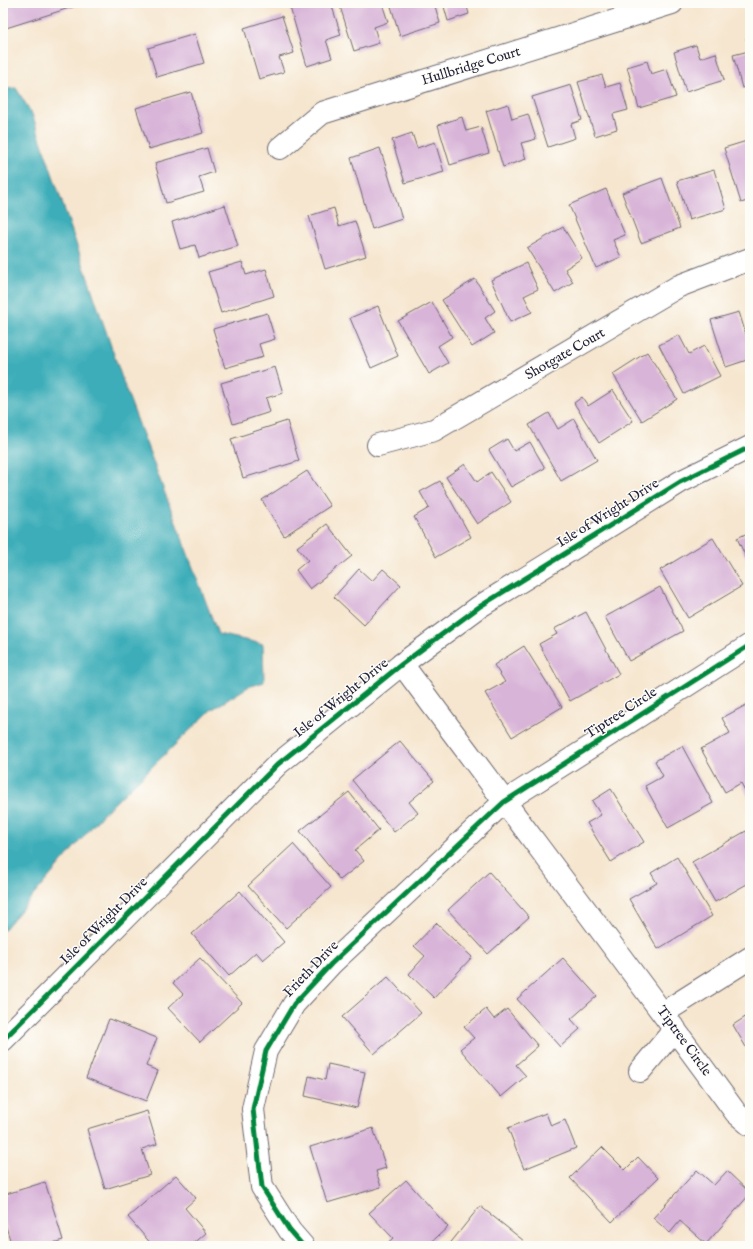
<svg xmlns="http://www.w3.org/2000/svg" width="753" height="1249" font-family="'IM FELL English',serif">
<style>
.water{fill:#3eaeb9;stroke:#30687a}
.building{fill:#d8b4d8}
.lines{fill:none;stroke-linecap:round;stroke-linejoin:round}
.minor-casing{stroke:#6c676f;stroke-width:24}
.tertiary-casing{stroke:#6c676f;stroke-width:24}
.minor{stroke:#fff;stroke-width:22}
.tertiary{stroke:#fff;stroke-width:22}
.cycleway-casing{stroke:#fdfcf7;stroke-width:8}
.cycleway{stroke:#00873e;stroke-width:5}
.labels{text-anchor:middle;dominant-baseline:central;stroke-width:3;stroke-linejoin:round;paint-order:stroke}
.street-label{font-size:14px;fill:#22223b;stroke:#fdfcf7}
</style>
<rect width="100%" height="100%" fill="#fdfcf7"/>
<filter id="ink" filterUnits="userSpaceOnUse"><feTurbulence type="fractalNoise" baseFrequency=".025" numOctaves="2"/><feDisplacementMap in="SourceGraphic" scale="8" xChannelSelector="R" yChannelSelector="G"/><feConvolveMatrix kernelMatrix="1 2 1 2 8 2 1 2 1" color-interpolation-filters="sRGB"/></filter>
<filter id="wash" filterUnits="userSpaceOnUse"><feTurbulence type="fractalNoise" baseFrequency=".012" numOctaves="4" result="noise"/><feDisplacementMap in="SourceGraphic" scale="16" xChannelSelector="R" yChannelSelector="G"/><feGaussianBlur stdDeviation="0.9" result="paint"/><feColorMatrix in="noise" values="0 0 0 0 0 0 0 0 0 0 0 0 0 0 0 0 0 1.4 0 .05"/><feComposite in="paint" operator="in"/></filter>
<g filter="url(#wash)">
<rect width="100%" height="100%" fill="#f6e6cf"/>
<path class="water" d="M16,88L32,114L125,387L218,634L263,644L264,682L248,687L211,710L102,815L3,931V89Z"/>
<g id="blocks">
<path class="building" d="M3,3H85L3,29Z
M293,3H331L341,35L326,40L332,58L307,66L289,4Z
M339,3H382L388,22L374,27L379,43L354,51Z
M390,3H434L440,23L400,36Z
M443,3H466L469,14L448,21Z
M282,16L294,53L279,57L284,72L259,79L244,28Z
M195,34L204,63L157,77L148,48Z
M750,37V85L742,88L733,55L749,51L746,38Z
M696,45L700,58L716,53L724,80L686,92L674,52Z
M647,61L651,74L667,69L676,97L639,108L627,67Z
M602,75L606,87L620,83L628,110L613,114L617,129L595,136L578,82Z
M571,85L582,120L571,124L575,138L548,147L532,97Z
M191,92L203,133L149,149L136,108Z
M508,104L512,119L528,114L536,139L521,143L526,159L503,167L486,111Z
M462,117L466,131L481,127L489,153L450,165L438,125Z
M412,133L417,148L435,142L444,172L405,183L392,140Z
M750,140V200L741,203L724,148Z
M207,148L214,172L199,177L204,192L166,203L155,163Z
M380,148L402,219L372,229L351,158Z
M714,170L726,209L689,220L677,181Z
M662,178L680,228L641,243L622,193Z
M606,189L625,235L613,240L621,257L596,268L569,205Z
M225,205L238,246L199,258L195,245L180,249L172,222Z
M334,208L339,226L355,221L366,256L325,269L309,216Z
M563,227L582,258L565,269L573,282L555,293L527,248Z
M242,262L246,275L266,269L274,296L221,313L208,272Z
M526,263L538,289L524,296L532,312L510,322L491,280Z
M475,279L495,311L485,318L494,333L472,347L442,300Z
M432,302L452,337L438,346L448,363L429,374L398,321Z
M378,306L398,356L371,368L350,318Z
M739,312L750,347V359L726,367L711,320Z
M267,313L275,339L259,344L263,357L225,368L213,329Z
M679,335L689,354L704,346L720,376L684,394L659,345Z
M647,352L677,399L642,421L613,374Z
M275,367L283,393L266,398L270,412L233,424L221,383Z
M613,390L633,421L599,443L574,403L582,397L588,406Z
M549,413L558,429L574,419L597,460L561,481L529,425Z
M287,421L299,461L243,478L231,439Z
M507,439L514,451L530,442L545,468L511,487L489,450Z
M465,464L477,482L491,472L511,502L477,524L446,477Z
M307,471L330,506L284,536L262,500Z
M440,481L471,537L436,557L414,517L429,508L420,492Z
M327,524L352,556L310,589L296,570L308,560L297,547Z
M750,532V566L737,538Z
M713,538L742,586L688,618L660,570Z
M359,569L372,581L383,569L401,585L364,625L334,597Z
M660,587L683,631L629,661L605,617Z
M586,612L619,674L570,701L539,644L557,634L554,629Z
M524,646L562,707L512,737L485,693L505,682L494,665Z
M748,704L750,708V797L749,798L741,783L725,792L701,749L730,733L722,718Z
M400,741L434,781L409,802L418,813L394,832L352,780Z
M682,746L713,803L668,828L645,786L663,776L655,761Z
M611,789L644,842L611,862L587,823L601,815L592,801Z
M349,792L379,830L355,850L364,861L340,880L300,831Z
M746,831L750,838V889L747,884L715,902L692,862Z
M293,844L331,887L286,928L248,886Z
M677,857L712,916L658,949L629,899L657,883L651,873Z
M489,872L529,917L488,954L448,910Z
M240,891L284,942L263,960L256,952L229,976L192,934Z
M436,923L472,957L434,998L409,974L425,956L414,946Z
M200,958L242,1003L200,1042L168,1008L183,994L173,983Z
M563,958L597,996L571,1019L580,1029L560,1047L517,999Z
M388,977L421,1013L374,1054L342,1017Z
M486,1009L494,1019L507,1009L538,1046L516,1065L526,1076L501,1097L460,1049L474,1038L464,1027Z
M750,1014V1054L733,1025Z
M109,1019L157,1038L146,1066L158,1071L146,1101L86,1078Z
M328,1064L365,1072L357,1108L305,1096L309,1076L325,1080Z
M147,1111L157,1144L142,1149L150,1175L105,1189L87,1129Z
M546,1113L551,1126L565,1120L576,1148L524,1169L508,1128Z
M373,1128L386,1168L376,1171L381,1187L327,1203L310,1147Z
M602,1147L625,1170L638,1157L658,1178L612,1222L570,1178Z
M697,1170L714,1185L727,1171L750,1193V1194L706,1244L680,1221L670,1233L653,1218Z
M176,1175L196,1198L185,1208L206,1233L191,1246H153L128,1217Z
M406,1180L448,1227L427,1246H384L393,1238L369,1213Z
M45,1182L63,1240L43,1246H12L3,1217V1195Z
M480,1206L524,1241L520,1246H448Z"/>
</g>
</g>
<g filter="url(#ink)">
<use href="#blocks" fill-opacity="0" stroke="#6c676f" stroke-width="1"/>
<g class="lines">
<g class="minor-casing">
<path id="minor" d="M280,148L322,113L672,3
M378,445L434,430L679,286L750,259
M402,664C513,814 626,962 736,1113L750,1125
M663,1013L750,958
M640,1071L675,1029
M303,1246L290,1231L262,1187L253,1109L266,1051L294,1004L331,964L504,802L750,645"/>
</g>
<g class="tertiary-casing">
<path id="tertiary" d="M3,1040L278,764L402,664L479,607L680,482L750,447"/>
</g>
<use href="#minor" class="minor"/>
<use href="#tertiary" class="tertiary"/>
<g class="cycleway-casing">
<path id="cycleway" d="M3,1040L278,764L402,664L479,607L680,482L750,447
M303,1246L290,1231L262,1187L253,1109L266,1051L294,1004L331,964L504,802L750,645"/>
</g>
<use href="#cycleway" class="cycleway"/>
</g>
</g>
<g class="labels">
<g class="street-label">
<text transform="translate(471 66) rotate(-17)">Hullbridge Court</text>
<text transform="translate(565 354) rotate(-30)">Shotgate Court</text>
<text transform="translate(608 513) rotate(-32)">Isle of Wright Drive</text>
<text transform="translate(341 698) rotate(-39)">Isle of Wright Drive</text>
<text transform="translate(621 713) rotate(-33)">Tiptree Circle</text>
<text transform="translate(104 921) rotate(-45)">Isle of Wright Drive</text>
<text transform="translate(311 969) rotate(-46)">Frieth Drive</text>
<text transform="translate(684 1041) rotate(54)">Tiptree Circle</text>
</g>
</g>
<rect width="753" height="1249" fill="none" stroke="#fdfcf7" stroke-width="16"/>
</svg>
